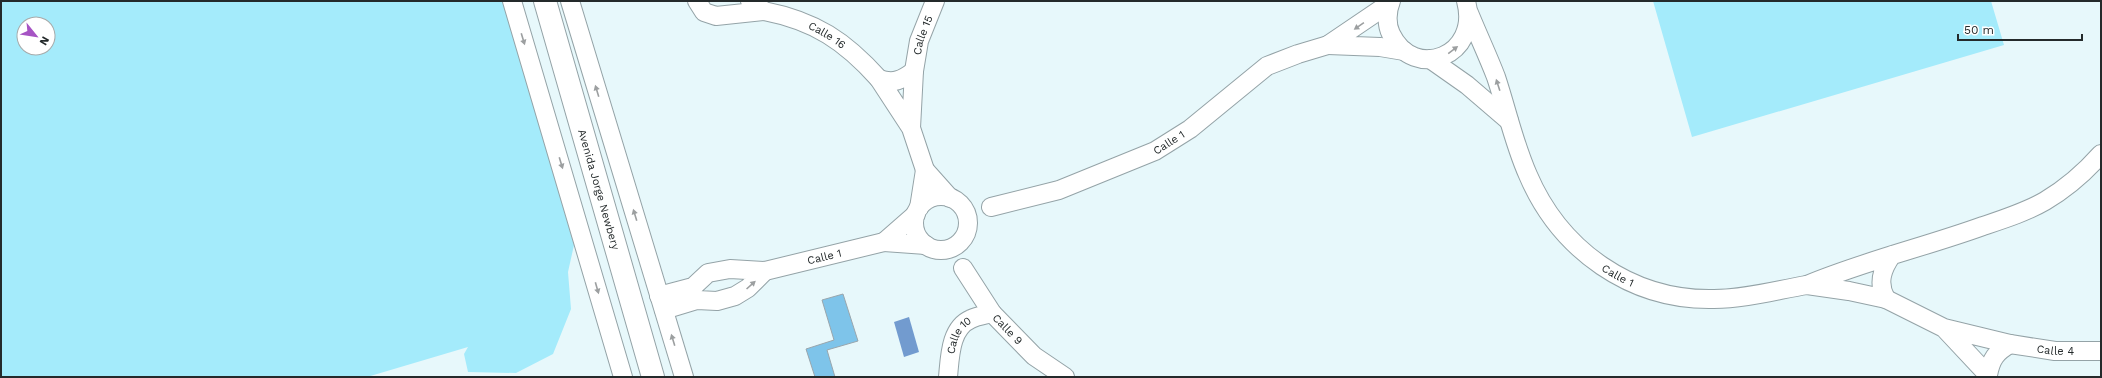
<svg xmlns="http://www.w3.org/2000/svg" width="2102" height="378" font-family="'Work Sans',sans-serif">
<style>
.green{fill:#a4ebfb;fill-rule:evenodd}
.water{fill:#729bcf}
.building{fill:#7ec4ea;stroke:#99a6ad}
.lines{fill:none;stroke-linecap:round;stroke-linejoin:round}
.minor-casing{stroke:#94a3a7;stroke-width:20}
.secondary-casing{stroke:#94a3a7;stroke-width:24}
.minor{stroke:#fff;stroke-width:18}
.secondary{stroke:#fff;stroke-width:22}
.oneway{fill:#9c9fa0}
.labels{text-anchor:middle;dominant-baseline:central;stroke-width:4;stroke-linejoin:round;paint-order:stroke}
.street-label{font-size:11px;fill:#242a2b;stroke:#fff}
</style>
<rect width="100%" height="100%" fill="#e7f8fb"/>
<path class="green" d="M1,1H503L574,245L568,272L571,309L553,354L516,373L468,372L464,354L468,347L367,377H1ZM24,24H48V48H24Z
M1653,1H1991L2004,45L1692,137Z"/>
<path class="water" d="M909,317L919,352L904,357L894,322Z"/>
<path class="building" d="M843,294L858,341L827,350L835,377H815L806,349L834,340L822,300Z"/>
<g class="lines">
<g class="minor-casing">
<g id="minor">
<path d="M512,1L623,377"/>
<path d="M570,1L684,377"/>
<path d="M697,1L704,12L716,16L764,11L750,1"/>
<path d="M1391,1C1387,11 1386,24 1391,34C1414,82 1481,56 1466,1"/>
<path d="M1390,3L1328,45L1380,47L1404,51"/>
<path id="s1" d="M764,11C815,21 845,41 879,79"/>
<path id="s2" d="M1469,13C1478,35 1488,56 1496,77C1507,110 1514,144 1528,175C1560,250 1631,301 1714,299C1745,299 1777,290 1807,285"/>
<path d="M1430,59L1467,85L1509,121"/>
<path id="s3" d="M914,71L919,41L935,1"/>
<path d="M911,128L914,71C902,80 894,84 879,79L911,128L925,170"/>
<circle cx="941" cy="223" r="27"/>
<path id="s4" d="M991,207L1059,190L1155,151L1190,129L1267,66L1298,54L1328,45"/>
<path d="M919,208L925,170L950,198"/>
<path d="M916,214L884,242L926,245"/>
<path d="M1892,255C1882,269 1877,283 1886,299L1849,291L1807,285C1864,261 1925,247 1983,226C2004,219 2026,212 2045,201C2067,188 2085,172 2101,154"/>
<path id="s5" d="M963,268L992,313L1034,356L1065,377"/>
<path id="s6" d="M765,271L884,242"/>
<path d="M659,296L693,287L708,273L730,269L765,271L748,288L735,296L717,301L697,300L664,310"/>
<path d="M1886,299L1944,328L2010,344C1996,352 1991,359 1988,375L1944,328"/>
<path id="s7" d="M2010,344L2055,351H2101"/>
<path id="s8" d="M948,377C950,357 950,328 971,319C977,316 985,315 992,313"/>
</g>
</g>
<g class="secondary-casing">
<g id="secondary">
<path id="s9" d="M545,1L653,377"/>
</g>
</g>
<use href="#minor" class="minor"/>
<use href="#secondary" class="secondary"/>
</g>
<defs><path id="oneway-solid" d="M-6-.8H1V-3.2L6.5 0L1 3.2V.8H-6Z"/></defs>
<g class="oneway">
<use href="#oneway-solid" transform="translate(1359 26) rotate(145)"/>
<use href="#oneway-solid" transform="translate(523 39) rotate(73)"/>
<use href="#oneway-solid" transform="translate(1453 50) rotate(-37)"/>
<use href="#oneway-solid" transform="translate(1498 85) rotate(-108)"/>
<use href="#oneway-solid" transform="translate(597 91) rotate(-107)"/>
<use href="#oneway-solid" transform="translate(561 163) rotate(73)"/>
<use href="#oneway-solid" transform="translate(635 215) rotate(-107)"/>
<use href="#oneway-solid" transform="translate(751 285) rotate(-42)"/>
<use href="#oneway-solid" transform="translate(597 288) rotate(74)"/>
<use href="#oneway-solid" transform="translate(673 340) rotate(-107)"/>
</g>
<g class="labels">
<g class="street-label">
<text stroke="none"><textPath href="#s1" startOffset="68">Calle 16</textPath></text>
<text stroke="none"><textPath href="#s3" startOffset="37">Calle 15</textPath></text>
<text stroke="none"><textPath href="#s4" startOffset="190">Calle 1</textPath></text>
<text stroke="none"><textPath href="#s9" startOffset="196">Avenida Jorge Newbery</textPath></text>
<text stroke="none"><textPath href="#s6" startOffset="61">Calle 1</textPath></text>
<text stroke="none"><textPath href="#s2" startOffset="310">Calle 1</textPath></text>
<text stroke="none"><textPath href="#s5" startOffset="76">Calle 9</textPath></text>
<text stroke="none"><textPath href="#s8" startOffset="44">Calle 10</textPath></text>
<text stroke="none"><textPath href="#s7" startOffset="46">Calle 4</textPath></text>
</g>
</g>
<rect width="2102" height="378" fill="none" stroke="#242a2b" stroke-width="4"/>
<g transform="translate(36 36) rotate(120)"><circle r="19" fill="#ffffff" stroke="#a7aaaa"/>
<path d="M0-3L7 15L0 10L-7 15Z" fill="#a654c4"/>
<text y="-6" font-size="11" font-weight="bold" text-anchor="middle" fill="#242a2b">N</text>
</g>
<path d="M1958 34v6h124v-6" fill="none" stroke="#242a2b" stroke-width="2"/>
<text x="1964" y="34" font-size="12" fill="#242a2b" stroke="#ffffff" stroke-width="3" paint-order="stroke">50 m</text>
</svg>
